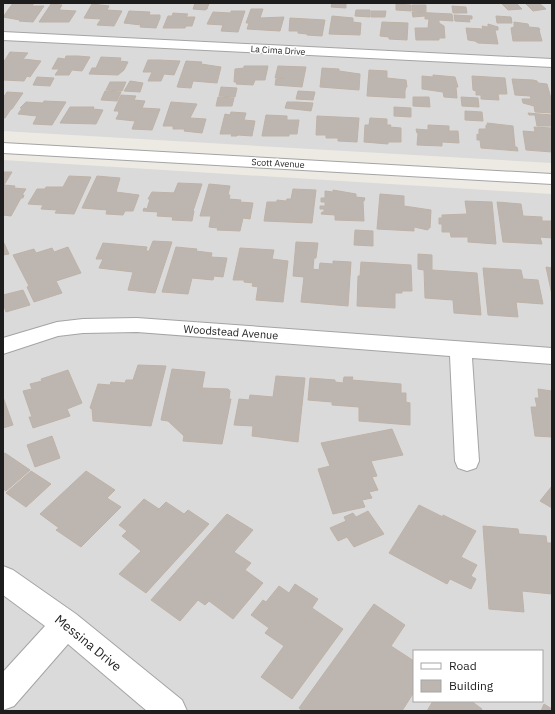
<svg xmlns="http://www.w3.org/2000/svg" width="555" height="714" font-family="'IBM Plex Sans',sans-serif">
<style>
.residential{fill:#dbdada;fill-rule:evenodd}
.building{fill:#bdb6b0;stroke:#beb2a7}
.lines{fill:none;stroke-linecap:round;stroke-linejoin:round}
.minor-casing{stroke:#a4a4a4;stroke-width:2}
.tertiary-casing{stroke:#a4a4a4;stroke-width:2}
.minor{fill:#fff;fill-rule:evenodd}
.tertiary{fill:#fff;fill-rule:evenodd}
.labels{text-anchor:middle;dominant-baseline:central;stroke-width:3;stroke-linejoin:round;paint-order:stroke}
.far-street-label{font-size:9px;fill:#1d1d1d;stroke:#fff}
.street-label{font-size:11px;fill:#1d1d1d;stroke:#fff}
.near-street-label{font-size:13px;fill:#1d1d1d;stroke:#fff}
</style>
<rect width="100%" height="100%" fill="#edeae3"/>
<path class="residential" d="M3,3H552V163L3,131Z
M3,160L552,194V711H3ZM414,651H542V701H414Z"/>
<path class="building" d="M13,3H34L32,6H44L33,22L19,21L20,20L3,17Z
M195,3H209L207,9L205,10L193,9Z
M332,3H346V8L331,7Z
M501,3H519H516L522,9L508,10Z
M539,3L546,9L533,11L526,4Z
M51,4L62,5L59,10L76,11L69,22H39Z
M92,4L109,6L107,10L122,11L114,26L97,25L101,19L84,18Z
M396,4L411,5V11L396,10Z
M412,5H426V12L412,11Z
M452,6L466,7L467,13H453Z
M251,9H263L260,18L284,17L280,31L247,29L249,23H246Z
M356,10H370V17L355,16Z
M129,11L150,12L149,15H160V18L156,28L140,27L141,25L124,23Z
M231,11H245L238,32L221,31L223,25L207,24L213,12L231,13Z
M371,11H386L385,17H371Z
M412,12L452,14L453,21L439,20V23L444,26L445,38H439V40H416L415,28H428L429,19H425V16L413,17Z
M173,13L188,14L186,17H195L192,26H186L185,28H163L168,16H172Z
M454,15L472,16V19H469L470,22L455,21Z
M332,16L353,18V22L361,23L360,35L329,34Z
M496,16L511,17L512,23H497Z
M290,18L325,20L322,36L307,35V34L298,33V31H289Z
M382,22L408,23L407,40L389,39V37L380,36Z
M514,22L528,24L529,27L539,28L540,30H539L542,41H513L511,28L514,27Z
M488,24L498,27V30H495L498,44L478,43L475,41L468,40L466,28L483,29L482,26L488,27Z
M10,52L28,53L23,59L41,61L30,77L27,76L24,81L3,80V73L5,69H3V63Z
M66,56H78L90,57L82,71L72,70L69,75H55L59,69H52L58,58L65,59Z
M101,57L121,58L120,61L128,62L124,70L118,75L89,74L92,68H96Z
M148,60H159L180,61L174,75L164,74L161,81H148L152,72H143Z
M186,61L202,62L201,64L221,67L217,83L193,81L191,88L177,87Z
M244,66H268L265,80H255L253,85L236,84L237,82H234L235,69L244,68Z
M278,66L306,67L302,87L275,85L276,79L285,78H275Z
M322,68L339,69V71L360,74L359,90L320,87Z
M369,70L387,71V78L406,80L407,87H406L405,91V98L367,96Z
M433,75L455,77L458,87H456L457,98L444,97L443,92L422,89V76L433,77Z
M472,76L505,78L507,94H498L499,100L481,99V95H476V91L473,90Z
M37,77L54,78L50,86L33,85Z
M512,79L533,80L537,81L538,83L547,84L552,102V113L535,112L534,106L523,103L522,99H531L530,96L515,95Z
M130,81L143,83L140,92L124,91Z
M110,82H126L122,91L106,90Z
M221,87L237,88L235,97L219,96Z
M105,91L121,92L117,101L101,100Z
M298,91L315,92L313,100L296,99Z
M7,92L23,93L12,109H11L5,118H3V98Z
M121,95L136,96L134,100L145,101L142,108L160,109L152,130L132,129L135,121L116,119L119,113L118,111H114Z
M218,97L234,98L232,106H216Z
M413,97H429L430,107L413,106Z
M461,97L478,98L479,107L462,106Z
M44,101L66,102L52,125L33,124L37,116L18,114L22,108H20L26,102L43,103Z
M171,102L197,104L190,118L206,119L202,133L184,131L185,129H173V126H163Z
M287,102H296L313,103L311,111L285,108Z
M70,107H94L93,109L103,110L96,124L60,123Z
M394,107L411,108V117L394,116Z
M465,111L482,112L483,121L465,120Z
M231,112L246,113L244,120L255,121L252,136L238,135L237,136H231L232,134H220L225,114L230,115Z
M528,113L552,115V126H537L535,115H529Z
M266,115L287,116V120H299L297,134H289V136H262Z
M317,116L359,118L357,142L338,141V138H326V135H316Z
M370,118L387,119V125H391L390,127L401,128V142H388V144L364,142L365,125H369Z
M487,123L513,126L515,147H517L518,151L481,148L480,140H477V134L479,135V129H486V125H488Z
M428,125L449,126V131H458L459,143L442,142V146L417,145L418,133H417L416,129L428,130Z
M534,127L552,128V152L526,150L523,131L535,132Z
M3,172H12L4,185L15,186L14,188L26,189L22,195H24L23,198H21L11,216L3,215Z
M69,176L91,177L74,214L55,213L57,210L41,209L43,205L28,204L37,189H45L46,187H63Z
M97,176L120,178L116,192L139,195L133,211H125L123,215L106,214L107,210L82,208Z
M178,183L202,184L193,211H194L192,221L172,220L173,217L157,216L158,212L143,211L144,208L147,209L150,199H148L152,192L176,193H174Z
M209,184L230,186L228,195H230L229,199L241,200L240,202L253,203L250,219L243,218L240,231L217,230L218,228L209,227L211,216H200Z
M293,189L316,190L312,223L264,221L267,202H277V200L286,201L287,199H291Z
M333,190L356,194V197L365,198L364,201H363L364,221L335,220V215L321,214L322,212H324V209H320V206H325V202H321V198H325V191L333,192Z
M380,194L404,196V206L431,210L430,228H428V230L414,227V231L377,229Z
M465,201L492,202L496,244L468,242V237H451L450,232H442V224H439V218H442V215L467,214Z
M497,202L521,204L523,216L542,217V221H551L552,238L540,237L542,244L503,242Z
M355,230L373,231V246L354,245Z
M153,241L172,242L155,293L128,290L133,272L99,268L103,259H96L103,243L147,247L146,251H149Z
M296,242L318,243L316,258H314L313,269L319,270L320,263L333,264V261L351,262L348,306L301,302L304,277L293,276Z
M4,243L9,254L3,255V244Z
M68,247L81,273L56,281L62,293L34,302L27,287L29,286L13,255L34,249L36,253L52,248L54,252Z
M176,247L197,249L196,251L212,253L211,257L227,258L223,277L214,276L213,280L192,278L188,294L162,292Z
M240,248L274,250L272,259L288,261L283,302L256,300L258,287L252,286L253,283L244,282V280H233Z
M418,254L432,255V270L477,273L481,315L454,313L453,300L425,298L424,270L418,269Z
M361,262L411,265L412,291H402V293H395V308L357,306L358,276H360Z
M546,267L552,268V295Z
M483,268L521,270L523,279L538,280L543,304L516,302L518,317L488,315Z
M23,290L30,305L6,312L3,303V295Z
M138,365L166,366L151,426L93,421L92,409L90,408L98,384L110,385L111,382L125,383L126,380H133Z
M172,369L205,372L202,388L228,389L230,391L229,399H231L222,444L183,441L184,436L168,421L161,420Z
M68,370L82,403L67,409L70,416L33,428L29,417H32L23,391L32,389L30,384L42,381L41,379Z
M276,376L305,378L298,442L252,436L253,426L234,425L239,399L249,400L250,395L273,397Z
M344,377H353L352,380L401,384V393H406V402L410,403V425L359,421V407L332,405V402L308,400L310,378L335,380V382L343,383Z
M538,389L552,391V437L535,436L531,407H537L535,398H539Z
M3,397L13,425L3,428Z
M392,429L403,455L371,461L377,476L372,477L378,490L369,492L372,498L362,500L365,507L333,514L318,469L330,466L321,443Z
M52,436L60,458L35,467L27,445Z
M5,453L30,470L6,491L3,489V454Z
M31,471L51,484L26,507L6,493Z
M86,471L115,490L107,498L121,507L81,547L56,530L59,528L40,514Z
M552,486V508L540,501Z
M144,499L159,509L166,502L184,514L188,510L209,524L146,593L119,574L141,551L122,536L127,531L119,525Z
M419,505L443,517V515L476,531L461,557L477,565L471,576L476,579L471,589L450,579L447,584L389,553Z
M368,511L384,534L354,547L347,537L338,541L330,528L346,521L344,517L353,513L356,517Z
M227,514L253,530L234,552L251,563L245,570L263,583L233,619L209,601L205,605L198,600L180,621L151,600Z
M483,526L518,529L519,534L546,536L547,543H552V594L522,591L524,612L489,609Z
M295,584L318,599L312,608L343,629L292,699L261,677L284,646L265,633L269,628L251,615L263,600L266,602L279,586L289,593Z
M374,604L405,625L391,646L414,661V692L402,711H303L299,708Z
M433,701H471L482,709L481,711H427Z
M544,704L552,709V711H541Z"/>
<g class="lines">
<g class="minor-casing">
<path id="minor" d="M3,32L552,59V67L3,40Z
M137,318L552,348V364L472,358L479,461L476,468L467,471L458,468L455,461L450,356L137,332L83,333L58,336L3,354V338L57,322L83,319Z
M3,566L13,570L76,614L182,700L187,711H147L68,644L14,706L3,710V672L45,626L3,595Z"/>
</g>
<g class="tertiary-casing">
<path id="tertiary" d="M3,143L552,174V184L3,153Z"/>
</g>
<use href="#minor" class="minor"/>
<use href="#tertiary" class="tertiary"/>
</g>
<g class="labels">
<g class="far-street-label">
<text transform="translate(278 50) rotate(3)">La Cima Drive</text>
<text transform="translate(278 163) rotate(3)">Scott Avenue</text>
</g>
<g class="street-label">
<text transform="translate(231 332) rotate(4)">Woodstead Avenue</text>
</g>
<g class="near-street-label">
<text transform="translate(88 643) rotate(39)">Messina Drive</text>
</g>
</g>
<rect width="555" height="714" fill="none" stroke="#1d1d1d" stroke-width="8"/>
<rect x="413" y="650" width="130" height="52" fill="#ffffff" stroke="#a5a5a5"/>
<rect x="421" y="663" width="20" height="6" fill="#ffffff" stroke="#a5a5a5"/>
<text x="449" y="670" font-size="12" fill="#1d1d1d">Road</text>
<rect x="421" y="680" width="20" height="12" fill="#bdb6b0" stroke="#a5a5a5"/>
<text x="449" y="690" font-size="12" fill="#1d1d1d">Building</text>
</svg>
